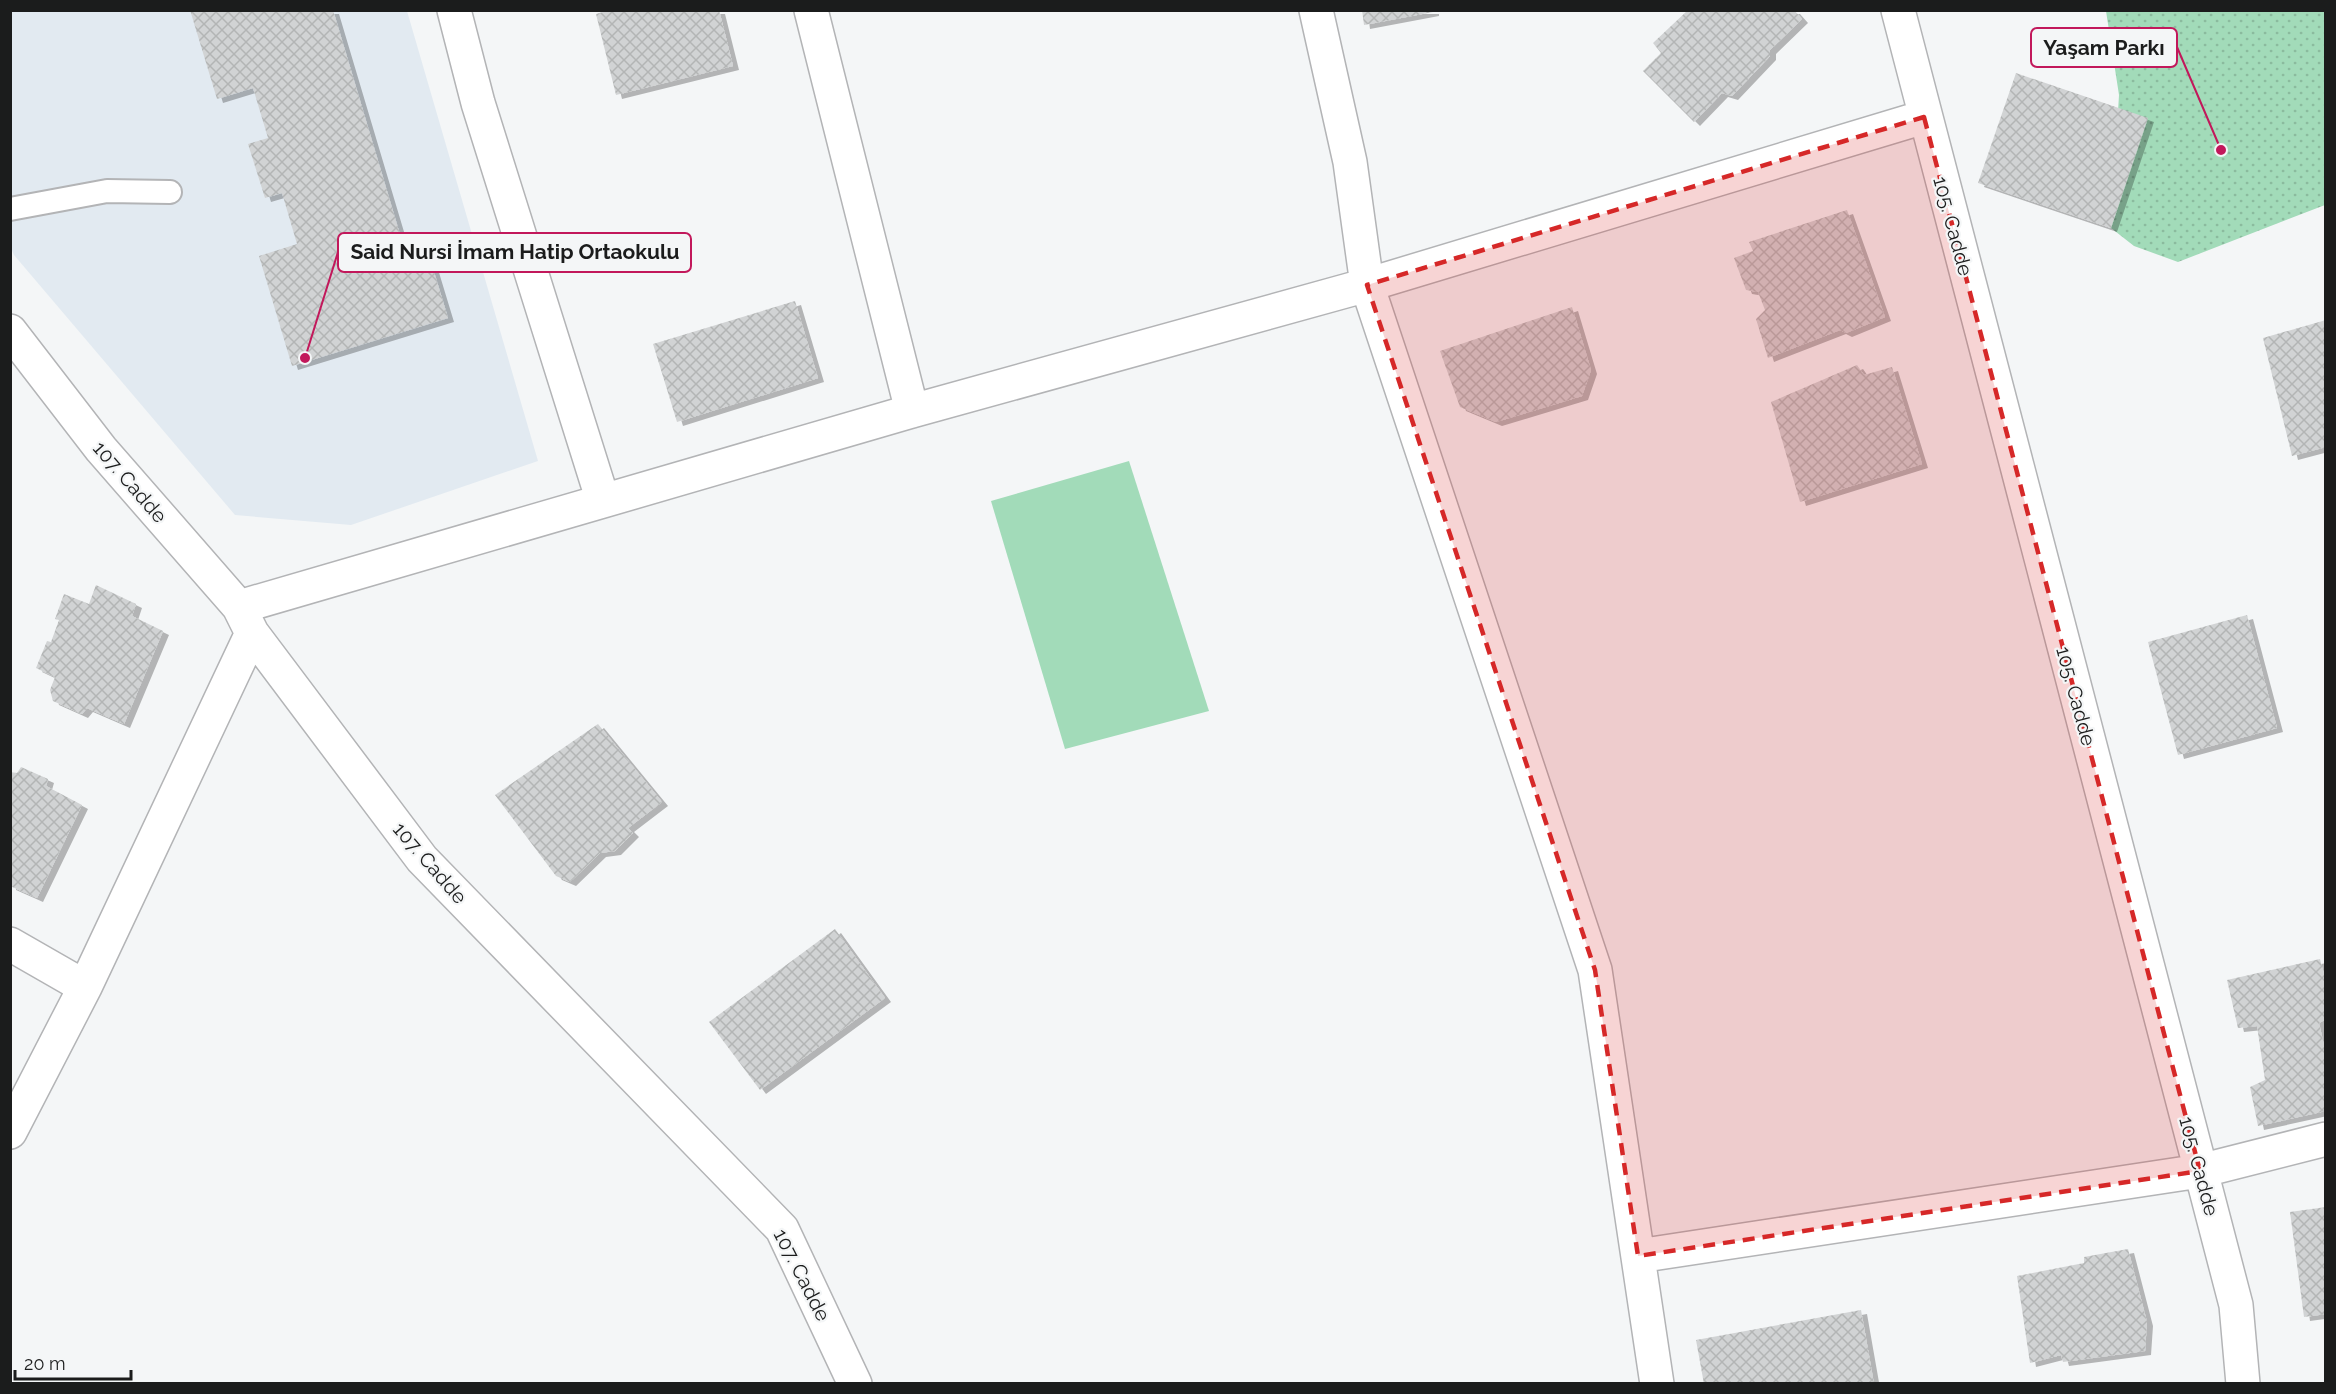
<svg xmlns="http://www.w3.org/2000/svg" width="2336" height="1394" font-family="Raleway,sans-serif">
<style>
.built{fill:#e2eaf1}
.grass{fill:url(#grass-dots)}
.pitch{fill:#a2dbb9}
.building{fill:url(#building-cross-hatch);filter:url(#shadow)}
.lines{fill:none;stroke-linecap:round;stroke-linejoin:round}
.lane-casing{stroke:#b3b4b6;stroke-width:26}
.street-casing{stroke:#b3b4b6;stroke-width:36}
.lane{stroke:#fff;stroke-width:22}
.street{stroke:#fff;stroke-width:33}
.marked{fill:#d62828;fill-opacity:0.2;stroke:#d62828;stroke-width:4.5;stroke-dasharray:12 8;stroke-linejoin:round}
.labels{text-anchor:middle;dominant-baseline:central;stroke-width:4.5;stroke-linejoin:round;paint-order:stroke}
.street-label{font-size:20px;fill:#1b1c1c;stroke:#f4f6f7}
.leader{fill:none;stroke:#c2185b;stroke-width:2}
.callout-dot{fill:#c2185b;stroke:#f4f6f7;stroke-width:2}
.callout{fill:#f4f6f7;stroke:#c2185b;stroke-width:2}
.callout-label{font-size:21px;text-anchor:middle;font-weight:bold;fill:#1b1c1c}
</style>
<defs>
<pattern id="grass-dots" width="8" height="8" patternUnits="userSpaceOnUse" patternTransform="scale(1.5)"><rect width="8" height="8" fill="#a2dbb9"/><path d="M2 2h.1M6 6h.1" fill="none" stroke="#8bbb9e" stroke-width="1.8" stroke-linecap="round"/></pattern>
<pattern id="building-cross-hatch" width="8" height="8" patternUnits="userSpaceOnUse" patternTransform="scale(1.5)"><rect width="8" height="8" fill="#d1d3d4"/><path d="M0 0l8 8M0 8l8-8" fill="none" stroke="#b3b5b5"/></pattern>
<filter id="shadow"><feDropShadow dx="6" dy="4" stdDeviation="0" flood-color="#0004"/></filter>
</defs>
<rect width="100%" height="100%" fill="#f4f6f7"/>
<path class="built" d="M10,11H407L538,461L351,525L235,515L14,255L10,246Z"/>
<path class="grass" d="M2106,11H2325V205L2178,262L2134,246L2111,228L2119,95Z"/>
<path class="pitch" d="M1129,461L1209,711L1065,749L991,501Z"/>
<path class="building" d="M190,10H333L410,268L431,262L448,318L292,366L259,256L297,244L282,193L265,198L248,144L268,138L253,88L217,99Z
M609,10H719L733,66L616,95L596,14Z
M1362,10H1433V12L1364,25Z
M1688,10H1794L1802,19L1770,50V56L1732,96L1722,93L1694,122L1643,71L1661,53L1653,43Z
M2016,73L2148,118L2111,228L1978,183Z
M1847,210L1885,317L1846,333L1840,330L1768,358L1756,319L1765,310L1758,292L1746,290L1734,258L1753,251L1749,242Z
M795,301L818,378L677,422L653,344Z
M1572,307L1591,370L1582,396L1496,422L1460,407L1440,351Z
M2326,320V447L2292,456L2263,338Z
M1857,365L1864,375L1892,367L1922,464L1800,502L1771,402Z
M96,585L136,604L132,616L163,631L124,724L87,708L82,714L53,701L50,690L55,677L36,668L47,641L51,642L59,620L55,619L64,594L89,604Z
M2247,615L2277,728L2178,755L2148,642Z
M598,724L662,802L628,828L633,833L615,851L600,853L570,882L556,876L495,795Z
M21,767L48,779L46,786L82,805L37,898L10,886V772L17,773Z
M835,929L885,998L760,1090L709,1022Z
M2320,959L2326,982V1019L2319,1023L2326,1055V1111L2258,1126L2250,1087L2265,1080L2257,1026L2238,1028L2227,980Z
M2326,1207V1314L2304,1317L2290,1212Z
M2128,1249L2147,1322L2145,1351L2063,1362L2061,1355L2030,1363L2017,1276L2084,1263V1257Z
M1861,1310L1874,1384H1704L1696,1340Z"/>
<g class="lines">
<g class="lane-casing">
<path id="lane" d="M10,209L107,191L170,192"/>
</g>
<g class="street-casing">
<path id="street" d="M454,10L478,103L603,501
M811,10L912,411
M1316,10L1350,162L1367,285L1595,970L1657,1384
M1898,10L2236,1305L2243,1384
M10,331L101,449L239,607L252,633L422,859L782,1229L855,1384
M239,607L912,411L1367,285L1924,117
M10,944L85,987
M10,1132L85,987L252,633
M1638,1256L2200,1171L2326,1139"/>
</g>
<use href="#lane" class="lane"/>
<use href="#street" class="street"/>
</g>
<path class="marked" d="M1924,117L2200,1171L1638,1256L1595,970L1367,285Z"/>
<g class="labels">
<g class="street-label">
<text transform="translate(1953 226) rotate(75)">105. Cadde</text>
<text transform="translate(130 482) rotate(49)">107. Cadde</text>
<text transform="translate(2076 696) rotate(75)">105. Cadde</text>
<text transform="translate(430 863) rotate(49)">107. Cadde</text>
<text transform="translate(2199 1166) rotate(75)">105. Cadde</text>
<text transform="translate(802 1275) rotate(63)">107. Cadde</text>
</g>
</g>
<path class="leader" d="M2221 150L2177 47M305 358L338 252"/>
<g class="callout-dot">
<circle cx="2221" cy="150" r="6"/>
<circle cx="305" cy="358" r="6"/>
</g>
<g class="callout">
<rect x="2031" y="28" width="146" height="39" rx="6"/>
<rect x="338" y="233" width="353" height="39" rx="6"/>
</g>
<g class="callout-label">
<text x="2104" y="55">Yaşam Parkı</text>
<text x="515" y="259">Said Nursi İmam Hatip Ortaokulu</text>
</g>
<rect width="2336" height="1394" fill="none" stroke="#1b1c1c" stroke-width="24"/>
<path d="M15 1370v9h116v-9" fill="none" stroke="#1b1c1c" stroke-width="3"/>
<text x="24" y="1370" font-size="18" fill="#1b1c1c" stroke="#f4f6f7" stroke-width="4.5" paint-order="stroke">20 m</text>
</svg>
